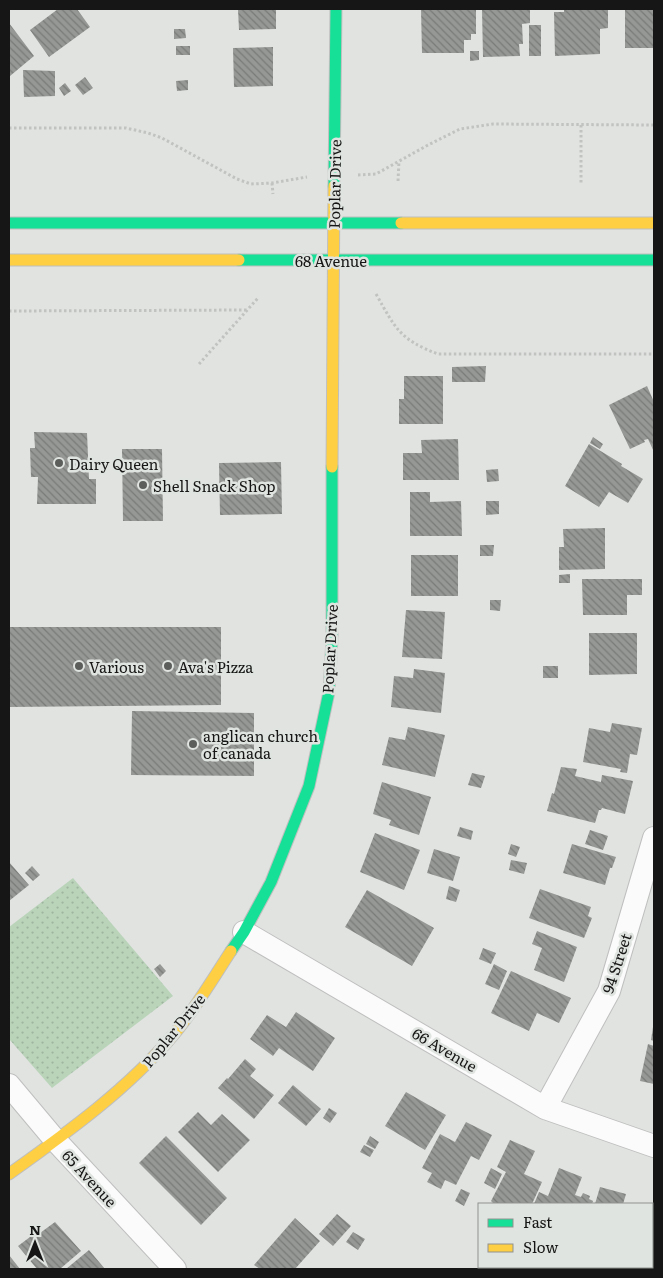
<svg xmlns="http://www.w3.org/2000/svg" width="663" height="1278" font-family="Literata,serif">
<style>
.park{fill:url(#park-dots)}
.building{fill:url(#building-back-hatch)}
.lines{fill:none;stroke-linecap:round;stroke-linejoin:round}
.street-casing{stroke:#bebfbe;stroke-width:24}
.fast-casing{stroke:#bebfbe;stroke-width:13}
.slow-casing{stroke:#bebfbe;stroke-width:13}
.path{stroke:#c1c3c1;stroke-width:3;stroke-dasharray:2.5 2.5;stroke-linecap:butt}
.street{stroke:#fafbfa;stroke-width:22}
.fast{stroke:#16e098;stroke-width:11}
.slow{stroke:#ffcf43;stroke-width:11}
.poi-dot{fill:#5c5e5c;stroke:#e0e4e0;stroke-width:2}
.labels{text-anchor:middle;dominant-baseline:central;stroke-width:5;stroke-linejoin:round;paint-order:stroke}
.street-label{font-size:15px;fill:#151615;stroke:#e0e4e0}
.poi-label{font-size:15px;fill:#151615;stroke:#e0e4e0;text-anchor:start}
</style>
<defs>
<pattern id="park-dots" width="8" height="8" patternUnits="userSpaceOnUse" patternTransform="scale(1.25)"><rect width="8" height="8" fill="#bad4ba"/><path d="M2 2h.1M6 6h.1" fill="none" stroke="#9fb59f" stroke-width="1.8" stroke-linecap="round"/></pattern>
<pattern id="building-back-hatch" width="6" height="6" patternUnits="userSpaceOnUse" patternTransform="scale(1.25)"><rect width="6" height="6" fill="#969896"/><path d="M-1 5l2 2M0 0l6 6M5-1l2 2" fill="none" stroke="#797b79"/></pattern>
</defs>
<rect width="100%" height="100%" fill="#e1e3e1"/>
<path class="park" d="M73,878L173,996L52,1088L9,1039V927Z"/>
<path class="building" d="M58,9H77L90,27L49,57L30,30Z
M238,9H276V29L239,30Z
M421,9H476V34H471V40H464V53H422Z
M500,9H530V23L522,24L523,44H519L520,56L483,57L482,10Z
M564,9H608V28L600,29V54L555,56L554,12H564Z
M625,9H654V48H625Z
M9,23L34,56L10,76L9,75Z
M529,25H541V56H529Z
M174,29H185L186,38L174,39Z
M176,46H190V55H176Z
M273,47V86L234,87L233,48Z
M470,51H479V60L470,61Z
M23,70L55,71V96L24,97Z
M85,77L93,88L83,95L75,85Z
M188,80V90L177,91L176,81Z
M65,83L71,91L64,96L59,88Z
M486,366L485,382H452V367Z
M404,376H443V424H399V399H404Z
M647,386L654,402V452L648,439L644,440L645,442L630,449L609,405Z
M34,432L87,433L89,479H96V504H37L38,477H31L30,448H35Z
M593,437L603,444L600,449L590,443Z
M458,439L459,480H403V453H422L421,440Z
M589,444L622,464L621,466L643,479L628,503L609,492L599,507L565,486Z
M122,449H162L163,521H123Z
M281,462L282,514L220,515L219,463Z
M498,469L499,481L487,482L486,470Z
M410,492H430V502L461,501L462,536H410Z
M486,501H499V514L486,515Z
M605,528V569L559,570V547H564L563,529Z
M480,545H494L493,556H480Z
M411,555H458V596H411Z
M570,574V583H559V575Z
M582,579H642V595H627V615H583Z
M490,600H501L500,611L490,610Z
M406,610L445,612L442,659L402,657Z
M9,627H221V705L9,707Z
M589,633H637V674L589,675Z
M543,666H558V678H543Z
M414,669L445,673L441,713L391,707L394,676L413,678Z
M132,711L254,713V776L131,775Z
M612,723L642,728L637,755L630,754L627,773L620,772L621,769L583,762L589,728L610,732Z
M408,727L445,735L435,777L382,765L389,737L405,740Z
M561,767L577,769L575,776L601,782L602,775L633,781L625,814L602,808L601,810H599L595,823L547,811L552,793L554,794Z
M472,773L485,776L481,788L468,785Z
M382,782L431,797L419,835L389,825L391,820L373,814Z
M460,827L473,831L471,840L457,836Z
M590,830L608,836L603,850L585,844Z
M375,833L420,850L404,890L360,872Z
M511,844L520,847L516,857L508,854Z
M572,844L616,857L612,868H610L605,885L563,873Z
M434,849L460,857L453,881L427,873Z
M511,860L527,863L524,874L509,870Z
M9,862L29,885L9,901Z
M32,866L40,875L33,881L25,873Z
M449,886L460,890L456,902L446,899Z
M540,889L591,907L588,916L592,918L584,938L529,918Z
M367,890L434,928L412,966L345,927Z
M537,931L577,947L564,982L534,970L542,948L532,944Z
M483,948L496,953L491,964L479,959Z
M160,964L166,971L160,977L154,969Z
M494,964L507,971L499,990L485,984Z
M511,971L571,998L559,1023L537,1013L529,1031L491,1013Z
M296,1012L335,1038L313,1071L279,1048L273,1056L250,1039L267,1015L286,1027Z
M653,1027H654V1041L651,1040Z
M648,1044L654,1046V1084L640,1081Z
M245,1059L256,1069L250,1076L274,1095L254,1119L218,1088L227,1078L228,1079Z
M293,1085L321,1109L306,1126L278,1103Z
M406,1092L446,1115L425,1150L385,1126Z
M329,1108L337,1113L330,1123L323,1118Z
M198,1112L211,1125L222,1114L250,1140L218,1172L178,1132Z
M466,1122L492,1135L479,1160L471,1156L456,1185L445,1180L441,1189L427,1182L432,1173L422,1168L440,1134L455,1142Z
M166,1136L227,1198L201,1225L139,1163Z
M370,1136L379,1142L375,1149L366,1144Z
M510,1140L535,1151L524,1174L542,1182L532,1204H492L493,1203L491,1201L506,1172L497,1167Z
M364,1145L374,1150L370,1157L360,1152Z
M491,1168L502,1174L495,1189L484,1183Z
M559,1168L582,1177L575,1195L581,1197L583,1193L590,1196L589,1199L593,1201L592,1204H534L539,1192L548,1196Z
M600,1187L626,1194L623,1204H595Z
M461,1189L470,1193L464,1206L455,1201Z
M337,1214L351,1226L333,1246L319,1234Z
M295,1218L320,1241L295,1269H260L254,1265Z
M55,1222L81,1251L60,1269H37L18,1246L38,1231L40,1233Z
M353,1232L365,1239L358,1250L346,1242Z
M89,1250L105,1269H66Z
M9,1255L20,1269H9Z"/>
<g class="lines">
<g class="street-casing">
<path id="street" d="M244,932L545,1108L654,1146
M9,1085L56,1141L175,1269
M545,1108L609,991L654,838"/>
</g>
<g class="fast-casing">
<path id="fast" d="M334,186L336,9
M9,223H401
M239,260H654
M231,951L244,932L271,882L309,786L329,692L332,639V467"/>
</g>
<g class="slow-casing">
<path id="slow" d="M401,223H654
M9,260H239
M332,467L334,186
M9,1174C68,1132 128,1089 175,1033C195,1009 214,977 231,951"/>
</g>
<path class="path" d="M581,125V184
M9,128H126L148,133L162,138L237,179L251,184L272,183L307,177
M358,175L376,174L428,145L460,129L493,124L654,125
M398,181L399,161
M272,183L273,194
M376,294C396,329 399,339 438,354H654
M9,311L247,310
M199,364L258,298"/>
<use href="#street" class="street"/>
<use href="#fast" class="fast"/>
<use href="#slow" class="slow"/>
</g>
<g class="poi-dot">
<circle cx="59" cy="463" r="5"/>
<circle cx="143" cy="485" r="5"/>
<circle cx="79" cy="666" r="5"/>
<circle cx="168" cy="666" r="5"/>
<circle cx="193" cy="744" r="5"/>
</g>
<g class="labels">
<g class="street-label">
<text transform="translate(334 184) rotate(-89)">Poplar Drive</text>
<text x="331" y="260">68 Avenue</text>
<text transform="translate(329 649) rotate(-87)">Poplar Drive</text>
<text transform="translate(616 963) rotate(-72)">94 Street</text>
<text transform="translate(173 1030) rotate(-51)">Poplar Drive</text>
<text transform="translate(445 1049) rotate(30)">66 Avenue</text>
<text transform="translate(90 1178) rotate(47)">65 Avenue</text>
</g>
<g class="poi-label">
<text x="69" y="463">Dairy Queen</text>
<text x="153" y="485">Shell Snack Shop</text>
<text x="89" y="666">Various</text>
<text x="178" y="666">Ava's Pizza</text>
<text x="203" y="735">anglican church<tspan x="203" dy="17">of canada</tspan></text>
</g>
</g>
<rect width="663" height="1278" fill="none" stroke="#151615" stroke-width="20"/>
<rect x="478" y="1203" width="175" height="65" fill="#e0e4e0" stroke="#8f928f"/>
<rect x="488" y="1219" width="25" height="8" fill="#16e098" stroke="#8f928f"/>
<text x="523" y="1228" font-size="15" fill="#151615">Fast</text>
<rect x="488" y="1244" width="25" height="8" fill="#ffcf43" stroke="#8f928f"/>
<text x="523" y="1253" font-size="15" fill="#151615">Slow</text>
<g transform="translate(35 1243)" stroke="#e0e4e0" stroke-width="4" paint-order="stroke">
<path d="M0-4L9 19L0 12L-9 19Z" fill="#151615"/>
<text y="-8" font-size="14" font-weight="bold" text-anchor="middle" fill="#151615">N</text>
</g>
</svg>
